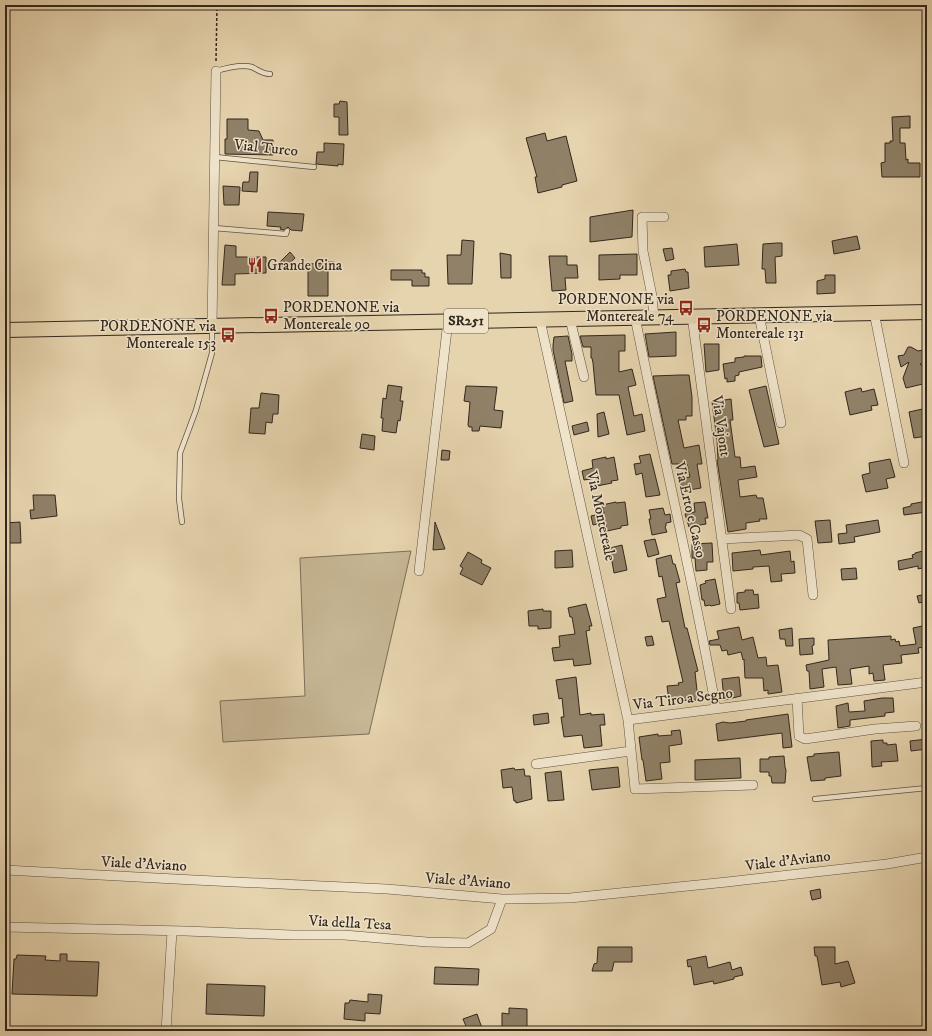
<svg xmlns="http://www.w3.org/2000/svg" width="932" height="1036" font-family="'IM FELL DW Pica',serif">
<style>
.green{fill:#c7b795;stroke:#7c6f58}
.building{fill:#908168;stroke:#32271c}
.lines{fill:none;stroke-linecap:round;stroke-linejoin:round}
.lane-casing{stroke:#5f5240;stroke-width:6}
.street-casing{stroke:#5f5240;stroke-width:10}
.primary-casing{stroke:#32271c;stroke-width:16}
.path{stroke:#32271c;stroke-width:1.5;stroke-dasharray:3 2;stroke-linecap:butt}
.lane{stroke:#efe3ca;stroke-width:4.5}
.street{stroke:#efe3ca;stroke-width:9}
.primary{stroke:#e6d4ae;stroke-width:14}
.labels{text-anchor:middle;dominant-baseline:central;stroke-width:3;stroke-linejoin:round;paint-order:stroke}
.shield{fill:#efe3ca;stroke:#6b5f50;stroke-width:1}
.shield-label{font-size:14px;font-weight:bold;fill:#32271c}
.street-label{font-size:15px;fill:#32271c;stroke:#efe3ca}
.poi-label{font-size:15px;fill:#32271c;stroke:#efe3ca;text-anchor:start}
</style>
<rect width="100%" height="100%" fill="#e6d4ae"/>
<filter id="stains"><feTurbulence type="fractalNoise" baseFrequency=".005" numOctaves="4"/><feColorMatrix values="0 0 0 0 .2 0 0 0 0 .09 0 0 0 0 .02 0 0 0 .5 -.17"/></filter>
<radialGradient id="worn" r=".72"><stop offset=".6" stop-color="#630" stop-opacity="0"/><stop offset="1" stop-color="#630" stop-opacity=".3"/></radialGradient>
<path class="green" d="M411,551L369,734L223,742L220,701L305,696L300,558Z"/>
<path class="building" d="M340,101L347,102L348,135H339V117H334V104H339Z
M910,116V128H900V143H905L906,160L908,159V163H920V177H882L881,163L885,162V143H890V141H893L892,117Z
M227,119H248V130L259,131L263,140H273V155L225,154V139H227Z
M545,133L547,141L566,136L577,181L562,185V187L538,193L535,177H537L526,138Z
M324,143L344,144L343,165L338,164V166L316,164L317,152H324Z
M250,172H258L257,192L242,191L243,182H249Z
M223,186L240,187L239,205H224Z
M633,210L632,237L590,242V217Z
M268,212L304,214L302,231L291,230L288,227L284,230L280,229L281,227L267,226Z
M857,236L860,249L834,254L832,241Z
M462,240L474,241L472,284H448L447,255H461Z
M777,243H782V256L775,257L776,283H766L765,269H762L763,244Z
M737,244L739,265L705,267L704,247Z
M225,245L236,246V257H266V273L235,274V285H222Z
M672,248L674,259L666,261L663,249Z
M290,252L295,258L282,270L277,265Z
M500,253L511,255V278H501Z
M637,254V275H620V279L599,280V255Z
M549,256H567V265H577L578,278H565L566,290L552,291Z
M327,262H334L335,270H328V296H308V264L327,263Z
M685,269L686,272H688L689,288L670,291L668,275H671V271Z
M391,270H422V273H425V277H429V286H412V280H391Z
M825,275H835V293L817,294V281L825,279Z
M676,332V356L649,357L645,334Z
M625,335V351H619V372L632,369L636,385L628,387L634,416L642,414L645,431L627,435L619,395H596L593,363L592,358H591V347H583L580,336Z
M568,336L572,354V361H565L573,401L564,403L553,350V345L554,337Z
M704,344H719V370L706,372Z
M908,347H911L918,351L923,350L926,363L920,364L927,371V383L906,388L903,378L909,362L901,367L898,356L904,355Z
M744,356H761L762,367L739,372V375L735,376V381L727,382V378L725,379L723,364L735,362V358L744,357Z
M680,375H689L692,397V416H686V420H678L684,448L699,445L702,464H697L701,488L682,491L680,479L690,477L687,464H672L653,376Z
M388,385L402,387L400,401H403L400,421L398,420L396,433L382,431L383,418H381L383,398L386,399Z
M466,386L497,387L494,410L503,411L501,428L480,426L479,431H472V427H469L468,425L470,402L464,401Z
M766,386L779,444L764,447L749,390Z
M861,388L862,392L874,389L878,405L871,406L872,410L850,415L845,392Z
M261,393L279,395L278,414H273L272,423L266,422L265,434L249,433L251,408H259Z
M731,399L733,420H730L735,457H740L741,468L755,466L757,477L738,480L740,497L756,495L757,498H763L767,519H759L760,521L746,523V529L728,532L717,460H718L717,440L712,402Z
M927,408V436L914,438L909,412Z
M604,412L609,434L598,437L597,414Z
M587,422L589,431L574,435L572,426Z
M362,434L375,436L374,450L360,448Z
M442,450L450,451L449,460H441Z
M650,454L660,495L646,497L642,473L636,475L634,464L641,463L639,456Z
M606,457V459L614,457L618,480L611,481L612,483L597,486L596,478L584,480L582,471L593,468L592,460Z
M890,459L895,477L886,479L888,488L866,492L862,475L870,473L869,463Z
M33,495H55L57,516L31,519L30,510H34Z
M927,501V512L904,515L903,508L911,506V504Z
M616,502V503L625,502L628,525L621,526V528L607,531L605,522L593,525L591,516L604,513L602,505Z
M705,502L708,518H705L706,524L689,527L685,514L695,512L694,503Z
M663,508L665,515L670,514L671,522L666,523V526L665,527L667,532L652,535L649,519H651L649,510Z
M830,520L832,542L818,543L815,521Z
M878,520L880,532L854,537L855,542L839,544L838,534L847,533L846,525Z
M20,522L21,543H5V523Z
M435,522L445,549L433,550Z
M655,539L659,554L648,557L644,541Z
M712,543L713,562H707V570L696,571L695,558H692V544Z
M622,545L627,570L614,573L610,550V548Z
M572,550L573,567L555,568V551Z
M760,550L761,555L790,551L791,562L794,561L795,573L781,574L782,581L771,582L769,566L753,567V569L733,571L732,553Z
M927,550V567L918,569V566L899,570L898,561L913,558L912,555L915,554V553Z
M468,552L482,560L481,563L491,568L482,585L460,574L463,568L460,566Z
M671,555L673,564H675L680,582L676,583L685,628H687L698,671L695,672L698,700L669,701L667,686L679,685L678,683L683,682L669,621L662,622L657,599L666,597L662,576L659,577L656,559Z
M856,568L857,579L842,580L841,569Z
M715,579L720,604L711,606L710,605L705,606L704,600H702L700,585L706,583L705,581Z
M745,590H753L754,595L758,594L759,608L740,610L739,603H737V593L745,592Z
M927,594V601L919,603L917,596Z
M586,604L592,626H589L590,630L586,631L591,664L574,666L573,659L554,661L552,648L560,647L559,636L575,634L572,617H570L568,608Z
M543,609V611H551V628L538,629V626H529L528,611Z
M927,625V645H925V647L918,648L919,653L901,655L902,663L883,665L885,680L874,681L873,673L869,674V666L850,669L852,684L838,685L836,667L822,669L824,687L810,689L809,671H807L806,665L829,660L828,640L891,636V640L895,639L896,642L899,641L900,646L916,644L913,628Z
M739,627L742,640L753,637L758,658L766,657L767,666L778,665L782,692L768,694V690L764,691L763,678H745L744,659L743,660L741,652L728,655L727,650L722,651L720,645H710L709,641L719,639L717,631Z
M792,628L793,646H786L785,639H780L779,630Z
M652,636L654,645L647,646L645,637Z
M814,638V645L812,646L813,654L800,655L799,639Z
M576,677L580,715L591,713V715L604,714L605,725H600L602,746L584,748L582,735L564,737L561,717H564L562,698L559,699L556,680Z
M739,677L741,696L724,700L722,679Z
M882,698H893L894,712L885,713V716L850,720V726L838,728L836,706L848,703L849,712L865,711L864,701Z
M548,713L549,723L534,725L533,715Z
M788,714L792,747L783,748L782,733L718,741L716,724L723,722L730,723L746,721V720Z
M680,730L682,744L669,746L670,762L660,763L662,779L646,781L643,760H642L639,737L658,734V736L672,735L671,731Z
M927,739V749L911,751L910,741Z
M883,740V743H887V745L896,744L898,761L881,762L882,766L872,767L871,741Z
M839,752L841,776L825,778V780L811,781L807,757L814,756V754Z
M784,756L785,767L786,770L785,783H772L771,776H769V772H760V759H769V757Z
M740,758L741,778L695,780V760Z
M618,767L620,787L592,790L589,770Z
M514,768L515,770L524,769L525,776H530L532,799L516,803V801H514L512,787L503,788L501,770Z
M561,771L564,800L548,801L545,773Z
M820,889L821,898L812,900L810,891Z
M598,947H632V962H614L612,971H592L594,964L597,963Z
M814,947H835V964L848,961L855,983L841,987L840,982L822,985L817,956H815Z
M60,954H67V961L99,962L97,996L12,994L14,959H16L17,955L46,956L45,960L60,961Z
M706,956L708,968L730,962L732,970L741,967L743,975L734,977V979L714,984L713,981L694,985L691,966L688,967L687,960Z
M435,967L479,969L478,985L434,984Z
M207,984L265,986L264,1016L206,1014Z
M368,994L382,995L380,1014L365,1013V1021L344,1019L345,1003H349L350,1000L368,1002Z
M509,1008L527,1009V1031H502V1013L509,1014Z
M477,1014L483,1031H468L463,1019Z"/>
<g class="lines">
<g class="lane-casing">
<path id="lane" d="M216,71C226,68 241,64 252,67C258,70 262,74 270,74
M215,157L314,167
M214,228L286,234L287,231
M182,522L179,499L180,453L196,410L212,353V328
M815,799L927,788"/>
</g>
<g class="street-casing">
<path id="street" d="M874,312L904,463
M759,315L781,423
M692,316L731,609
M635,317C661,448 693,578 716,709
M654,317L652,296L643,251L642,217H664
M570,319L584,377
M540,320L628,720
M212,326L216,71
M723,539L799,535L807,539L813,595
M419,571L448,321
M797,698L799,736L805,739L875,729L916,726
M536,764L631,751
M753,785L635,789L628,720L927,682
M5,870L194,880L387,889L502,899L570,898L727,882L887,864L927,857
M5,927L185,931L292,935H344L427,942L468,943L491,929L502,899
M166,1031L172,931"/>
</g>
<g class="primary-casing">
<path id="primary" d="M5,330L927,312"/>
</g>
<path class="path" d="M216,61L217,5"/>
<use href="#lane" class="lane"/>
<use href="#street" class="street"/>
<use href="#primary" class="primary"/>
</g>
<defs>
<g id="restaurant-bare" transform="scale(1.2)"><path d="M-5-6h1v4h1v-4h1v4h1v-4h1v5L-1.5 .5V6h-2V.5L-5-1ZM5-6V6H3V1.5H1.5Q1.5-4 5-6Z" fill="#8f2418" stroke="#efe3ca" stroke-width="2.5" paint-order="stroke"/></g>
<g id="bus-bare" transform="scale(1.2)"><path d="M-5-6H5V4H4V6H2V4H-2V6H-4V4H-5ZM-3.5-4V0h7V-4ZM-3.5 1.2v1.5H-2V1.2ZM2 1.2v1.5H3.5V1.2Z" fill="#8f2418" stroke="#efe3ca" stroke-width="2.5" paint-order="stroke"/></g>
</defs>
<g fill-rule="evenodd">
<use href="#restaurant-bare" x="255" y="265"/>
<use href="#bus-bare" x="686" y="308"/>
<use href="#bus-bare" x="271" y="316"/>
<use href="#bus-bare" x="704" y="325"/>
<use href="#bus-bare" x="228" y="335"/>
</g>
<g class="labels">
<rect class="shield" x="444" y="309" width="44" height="24" rx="3"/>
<g class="shield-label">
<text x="466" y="321">SR251</text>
</g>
<g class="street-label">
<text transform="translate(266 148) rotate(6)">Vial Turco</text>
<text transform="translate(721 426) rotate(82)">Via Vajont</text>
<text transform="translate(690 510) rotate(77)">Via Erto e Casso</text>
<text transform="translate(601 516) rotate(78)">Via Montereale</text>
<text transform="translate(683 699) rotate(-7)">Via Tiro a Segno</text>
<text transform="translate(788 861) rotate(-7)">Viale d'Aviano</text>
<text transform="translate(144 864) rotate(3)">Viale d'Aviano</text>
<text transform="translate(468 881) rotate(4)">Viale d'Aviano</text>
<text transform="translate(350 923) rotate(3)">Via della Tesa</text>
</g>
<g class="poi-label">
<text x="267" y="265">Grande Cina</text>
<text x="674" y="299" text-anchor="end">PORDENONE via<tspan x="674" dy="17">Montereale 74</tspan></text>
<text x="283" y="307">PORDENONE via<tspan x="283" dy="17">Montereale 90</tspan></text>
<text x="716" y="316">PORDENONE via<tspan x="716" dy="17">Montereale 131</tspan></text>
<text x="216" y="326" text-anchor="end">PORDENONE via<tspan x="216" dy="17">Montereale 153</tspan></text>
</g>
</g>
<rect width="932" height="1036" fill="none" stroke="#e6d4ae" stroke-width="20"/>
<rect x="6" y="6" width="920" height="1024" fill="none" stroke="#32271c" stroke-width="2"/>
<rect x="10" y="10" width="912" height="1016" fill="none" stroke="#32271c"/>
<rect width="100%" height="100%" filter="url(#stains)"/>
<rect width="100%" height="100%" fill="url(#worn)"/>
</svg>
